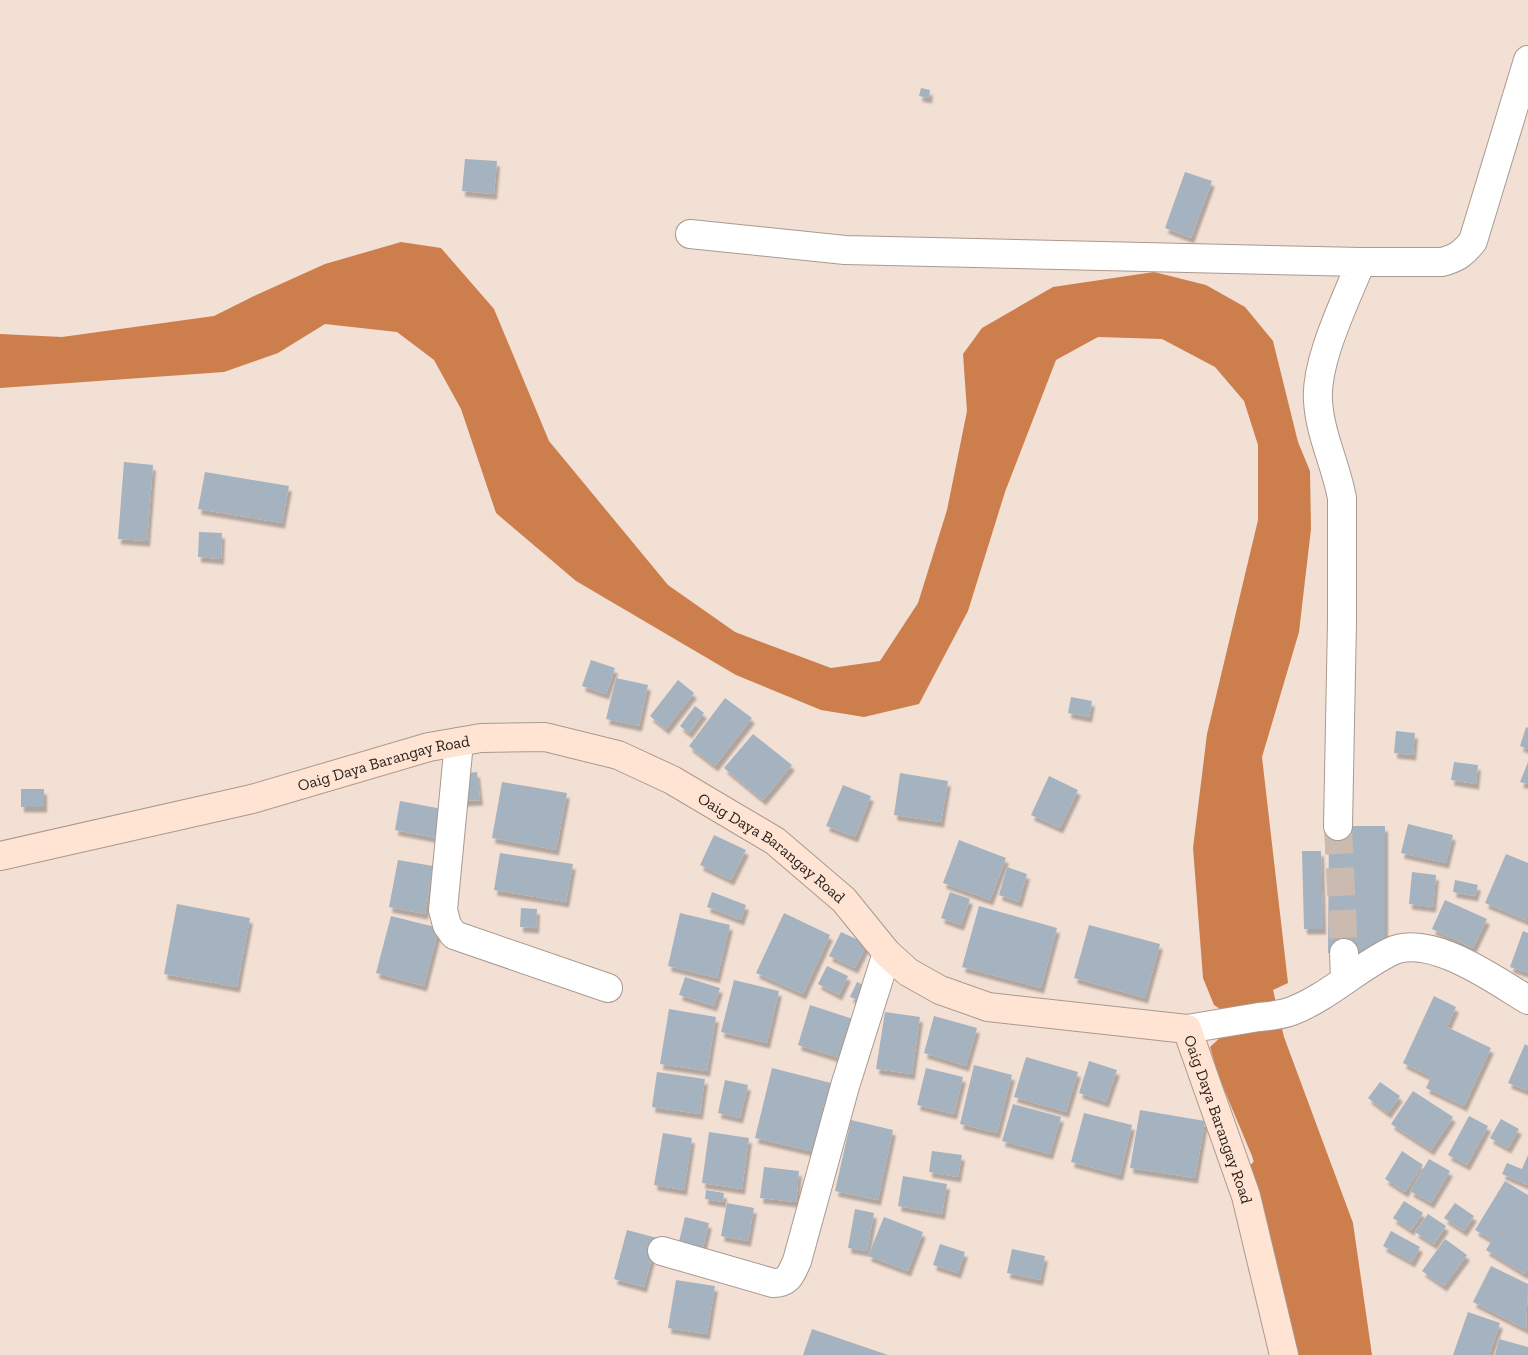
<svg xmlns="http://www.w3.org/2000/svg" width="1528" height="1355" font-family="'Zilla Slab',serif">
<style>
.water{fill:#cc7f4c}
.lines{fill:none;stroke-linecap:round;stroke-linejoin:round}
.river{stroke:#cc7f4c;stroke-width:52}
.building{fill:#a5b2c0;filter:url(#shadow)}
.street-tunnel{stroke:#cabab0;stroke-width:28;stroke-dasharray:28 14;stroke-linecap:butt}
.street-casing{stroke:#aa998f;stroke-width:30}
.secondary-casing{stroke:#aa998f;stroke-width:30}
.street{stroke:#fff;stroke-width:28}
.secondary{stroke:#ffe4d3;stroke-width:28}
.labels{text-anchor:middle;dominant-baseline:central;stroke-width:4.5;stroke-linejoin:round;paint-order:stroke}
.street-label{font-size:16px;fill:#28211d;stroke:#fceee5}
</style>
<defs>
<filter id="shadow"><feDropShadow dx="3" dy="5.5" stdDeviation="1" flood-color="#0004"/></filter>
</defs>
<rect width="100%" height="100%" fill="#f2e0d5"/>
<path class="water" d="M401,242L441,248L494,309L549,441L668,585L735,632L831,668L880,661L918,603L947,510L967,411L963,354L982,328L1053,287L1154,272L1206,285L1245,307L1273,341L1298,442L1310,471L1311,529L1299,632L1262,757L1288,983L1273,990L1284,1037L1353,1223L1372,1355H1305L1300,1312L1252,1156L1218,1075L1210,1047L1223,1035L1220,1009L1214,1005L1203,978L1193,848L1207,734L1258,520V445L1244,401L1215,367L1162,339L1098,337L1056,360L1005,492L968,611L919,704L864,717L821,710L736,675L576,581L496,513L461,409L434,360L397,332L325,324L278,353L224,372L0,388V334L62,337L214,316L254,296L325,264Z"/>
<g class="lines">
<path class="river" d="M1270,1182L1300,1355"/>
</g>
<path class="building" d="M921,88L930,90L929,98L919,96Z
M465,159L497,161L494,194L462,191Z
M1185,172L1212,181L1191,238L1165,228Z
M124,462L153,465L147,541L118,539Z
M205,472L289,486L282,523L198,509Z
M199,532L222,533L221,559L198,557Z
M591,660L615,668L606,694L582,686Z
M616,678L648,685L639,726L606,719Z
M678,680L694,693L666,729L650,716Z
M1071,697L1092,701L1089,717L1068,713Z
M725,698L752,718L715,766L689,746Z
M695,706L704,713L689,733L680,726Z
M1526,727L1528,728V749L1520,746Z
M1396,731L1415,733L1413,755L1394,753Z
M753,734L792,765L763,800L724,768Z
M1454,762L1478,765L1476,784L1451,780Z
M1528,762V784L1520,782Z
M477,772L480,800L460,801L458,774Z
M900,773L948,781L941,822L894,815Z
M1049,776L1078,790L1060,828L1031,815Z
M502,782L567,793L556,850L492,838Z
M843,785L871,796L855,837L826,826Z
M21,789H44V807H21Z
M400,801L442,809L437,838L395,830Z
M1408,824L1453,835L1446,863L1401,853Z
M1329,826H1385V953H1328Z
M714,835L746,850L731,880L700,865Z
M959,840L1006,858L990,900L943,883Z
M1302,851H1321L1323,929H1304Z
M500,853L573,864L566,902L494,890Z
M1506,854L1528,863V921L1485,903Z
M398,860L433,866L425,914L389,907Z
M1007,867L1027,874L1019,902L999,895Z
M1412,872L1436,875L1433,907L1409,904Z
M1455,880L1478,885L1475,896L1453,892Z
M712,892L746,905L741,920L707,907Z
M950,892L970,899L961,925L941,918Z
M1445,900L1487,919L1473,948L1432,929Z
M177,904L250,918L237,987L164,974Z
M979,906L1057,928L1041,988L962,967Z
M521,908L537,909L536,928L520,927Z
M680,913L730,925L717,978L668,966Z
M784,913L830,935L803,994L756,973Z
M391,916L439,928L424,986L376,973Z
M1089,925L1160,944L1145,998L1074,978Z
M1523,931L1528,933V973L1510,967Z
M841,932L867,944L855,968L829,956Z
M827,966L848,976L839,995L818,984Z
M685,977L720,988L714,1006L679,995Z
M734,980L779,991L767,1043L721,1032Z
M857,982L871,988L864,1002L850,997Z
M1434,996L1456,1007L1447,1027L1491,1048L1464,1106L1426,1088L1431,1077L1403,1063Z
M810,1005L859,1021L846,1060L798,1045Z
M669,1009L716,1017L707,1071L660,1064Z
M885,1012L920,1017L912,1074L876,1069Z
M934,1016L977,1028L966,1066L924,1053Z
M1525,1044L1528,1046V1091L1508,1083Z
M1026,1057L1078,1072L1066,1112L1014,1097Z
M1089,1061L1117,1070L1106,1102L1079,1093Z
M974,1065L1012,1075L997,1133L960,1124Z
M772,1068L835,1084L819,1153L755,1138Z
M926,1068L963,1077L954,1114L917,1105Z
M657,1072L705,1079L700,1114L652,1107Z
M725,1080L748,1085L740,1118L718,1113Z
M1380,1082L1400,1096L1388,1113L1368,1098Z
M1413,1091L1453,1117L1431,1150L1391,1124Z
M1013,1104L1061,1117L1050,1154L1002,1141Z
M1140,1110L1205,1121L1195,1178L1130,1168Z
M1084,1113L1132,1125L1120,1175L1071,1162Z
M1469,1116L1488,1126L1467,1165L1448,1155Z
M1501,1119L1519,1129L1508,1148L1490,1138Z
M851,1120L893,1130L878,1200L835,1191Z
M709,1132L749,1138L742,1189L702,1183Z
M663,1133L692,1138L684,1190L654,1185Z
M932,1151L962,1155L958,1177L929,1172Z
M1402,1151L1423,1165L1405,1192L1385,1179Z
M1528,1155V1185L1502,1174L1507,1163L1522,1169Z
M1429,1159L1450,1171L1431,1203L1410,1191Z
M764,1167L799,1171L796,1202L760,1198Z
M903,1176L947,1184L942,1214L898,1206Z
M1505,1181L1528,1195V1268L1525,1274L1486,1250L1492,1240L1475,1230Z
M706,1190L724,1193L723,1202L705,1199Z
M1404,1201L1423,1213L1411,1230L1393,1218Z
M727,1203L754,1208L748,1241L721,1236Z
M1455,1203L1474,1216L1464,1231L1444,1218Z
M855,1209L874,1213L867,1251L848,1248Z
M1428,1214L1446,1226L1434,1244L1415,1232Z
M685,1217L709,1223L701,1256L677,1250Z
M884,1217L923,1232L908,1271L868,1256Z
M627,1230L657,1238L644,1287L614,1279Z
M1391,1231L1420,1247L1412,1262L1383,1246Z
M1445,1239L1467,1255L1444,1286L1422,1271Z
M940,1244L965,1252L958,1273L933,1265Z
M1012,1249L1045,1256L1040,1280L1007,1273Z
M1491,1266L1528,1284L1526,1329L1473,1302Z
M676,1280L715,1286L707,1334L668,1328Z
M1468,1312L1500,1323L1489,1355H1453Z
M812,1329L888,1355H803Z
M1499,1339L1528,1347V1355H1495Z"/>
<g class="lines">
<path class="street-tunnel" d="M1338,826L1344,953"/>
<g class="street-casing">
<path id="street" d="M690,234L845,250L1361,262H1442C1457,258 1464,253 1473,241L1528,60
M459,742L443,910L447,925L454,935L608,988
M1338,826L1342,621V498C1336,465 1320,435 1318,401C1315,361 1346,300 1361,262
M1344,953L1345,980
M1187,1029C1211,1025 1235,1021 1259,1017C1269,1016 1282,1015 1292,1011C1328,997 1356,969 1390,952C1429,932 1495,980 1528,1000
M662,1251L773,1283C789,1283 791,1274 797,1261L845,1086L887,953"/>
</g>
<g class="secondary-casing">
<g id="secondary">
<path id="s1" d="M0,856L252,799L429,747L481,738L545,737L618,755L672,780L775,841L844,900L887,953L908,972L940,990L988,1007L1187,1029L1246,1196L1284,1355"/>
</g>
</g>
<use href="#street" class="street"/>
<use href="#secondary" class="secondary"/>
</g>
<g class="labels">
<g class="street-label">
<text stroke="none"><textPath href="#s1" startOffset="395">Oaig Daya Barangay Road</textPath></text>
<text stroke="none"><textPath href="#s1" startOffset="815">Oaig Daya Barangay Road</textPath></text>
<text stroke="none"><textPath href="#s1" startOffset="1385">Oaig Daya Barangay Road</textPath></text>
</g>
</g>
</svg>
